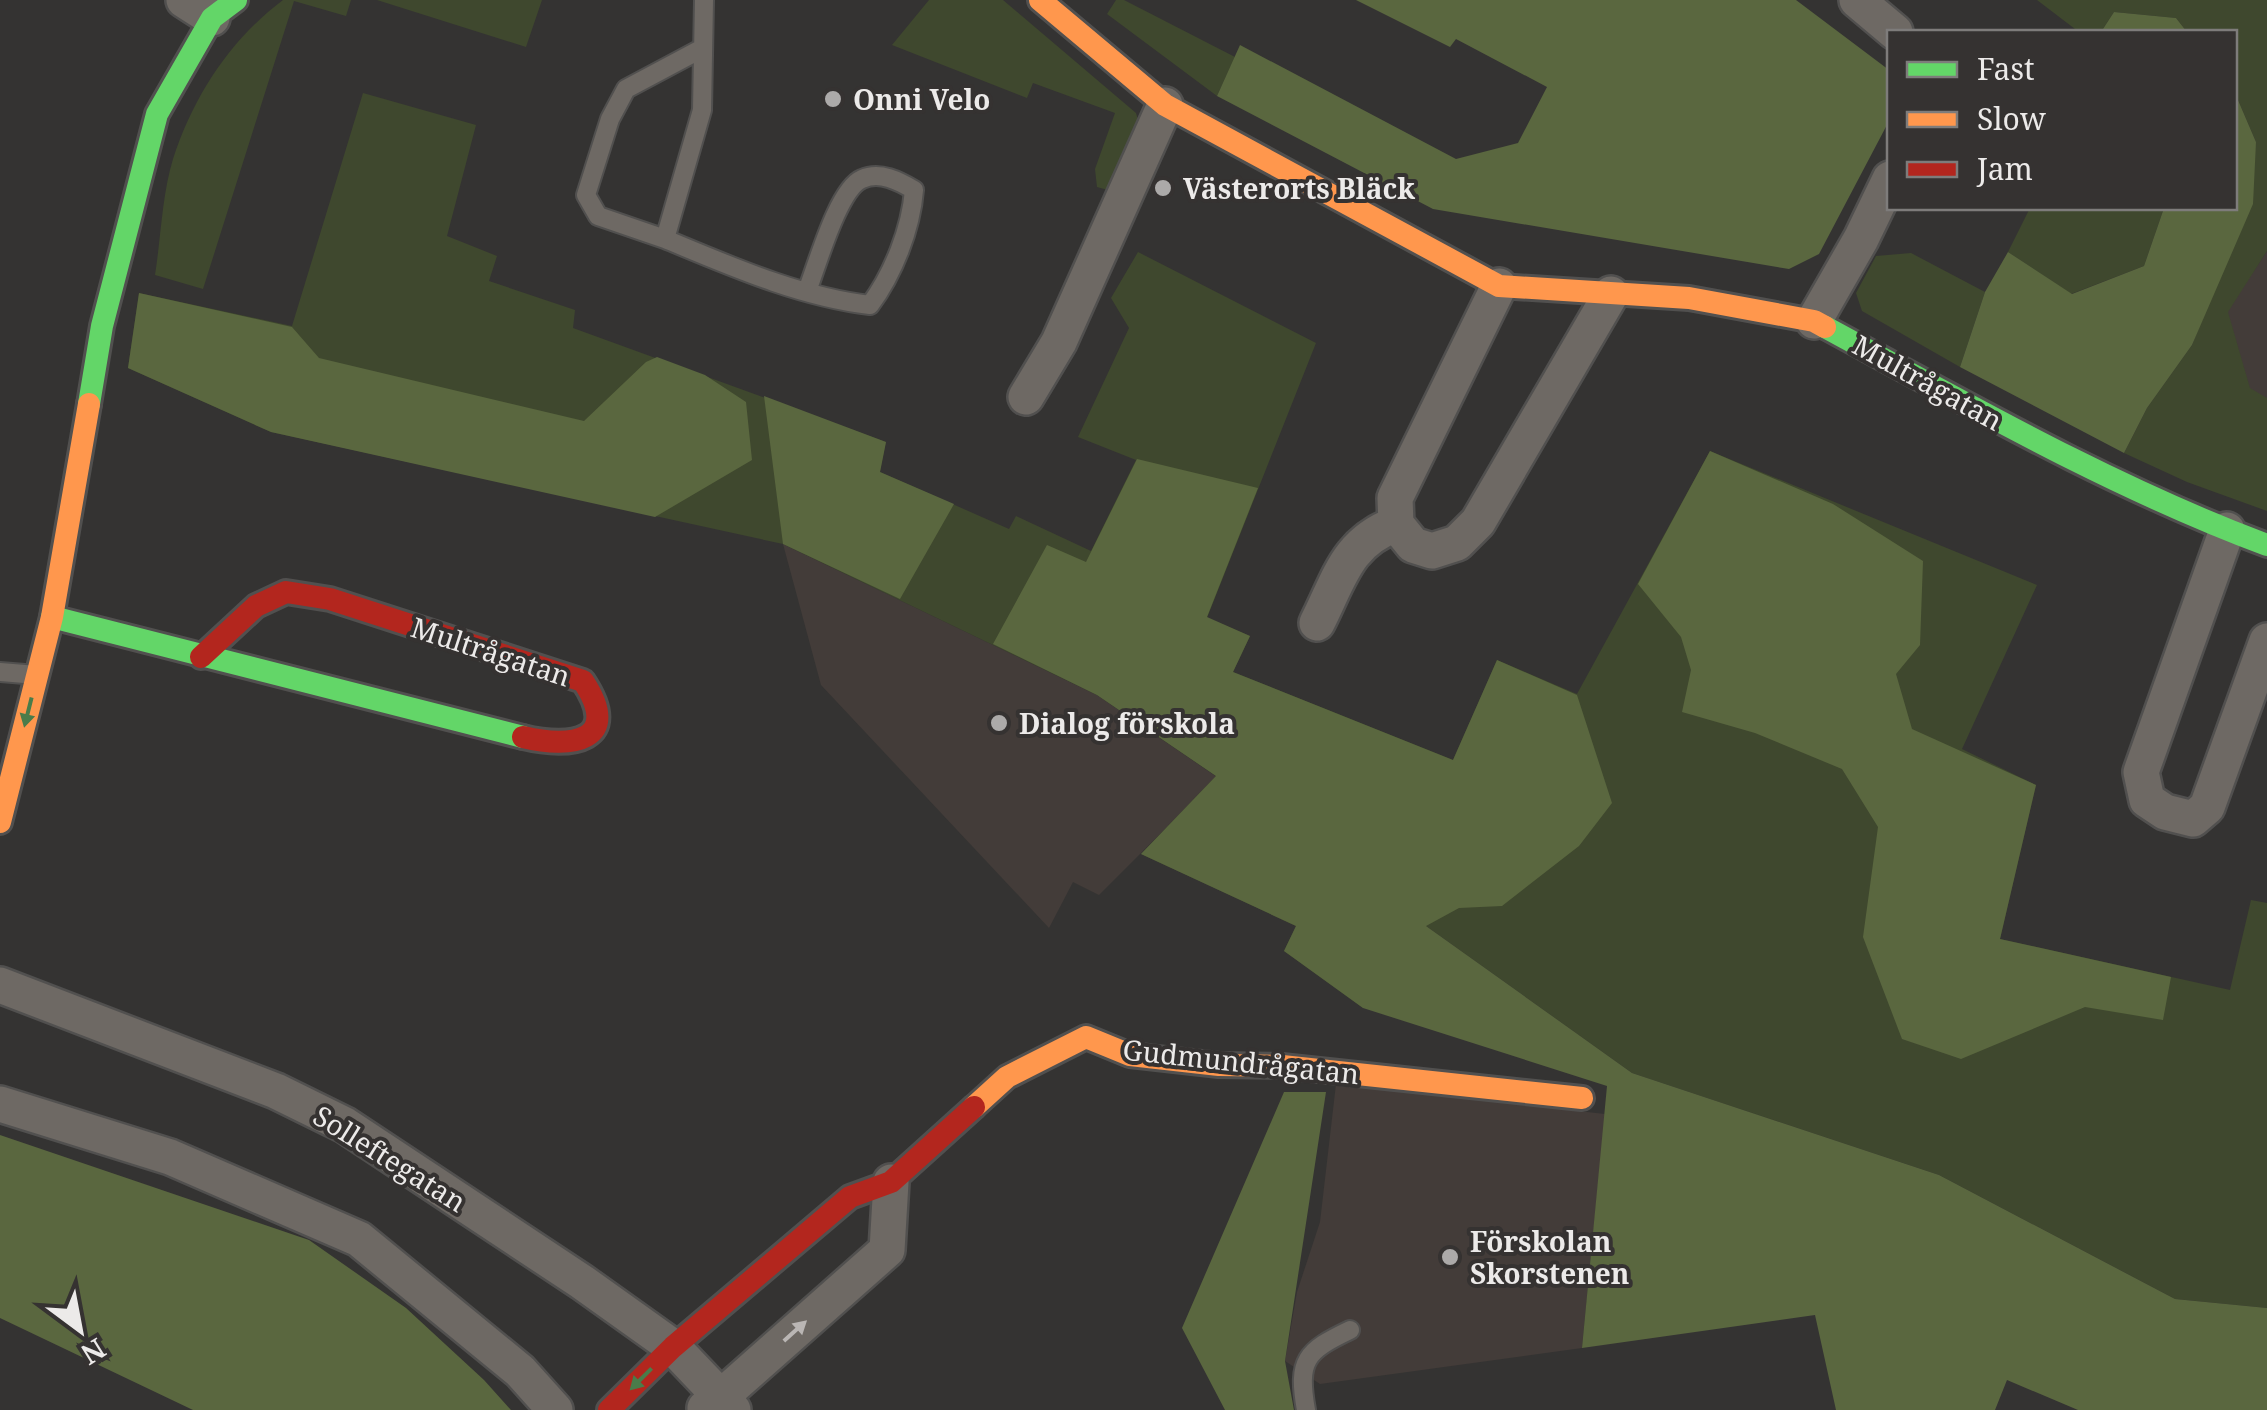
<svg xmlns="http://www.w3.org/2000/svg" width="2267" height="1410" font-family="'Noto Serif',serif">
<style>
.built{fill:#433c39}
.green{fill:#3f482e}
.forest{fill:#5a673f}
.lines{fill:none;stroke-linecap:round;stroke-linejoin:round}
.lane-casing{stroke:#51504f;stroke-width:22}
.street-casing{stroke:#51504f;stroke-width:40}
.fast-casing{stroke:#51504f;stroke-width:28}
.slow-casing{stroke:#51504f;stroke-width:28}
.jam-casing{stroke:#51504f;stroke-width:28}
.lane{stroke:#6e6964;stroke-width:18}
.street{stroke:#6e6964;stroke-width:35}
.fast{stroke:#63d668;stroke-width:22}
.slow{stroke:#ff974d;stroke-width:22}
.jam{stroke:#b3261e;stroke-width:22}
.oneway{fill:#4a7c4a}
.oneway2{fill:#bab6b4}
.poi-dot{fill:#acaaa9;stroke:#353231;stroke-width:4}
.labels{text-anchor:middle;dominant-baseline:central;stroke-width:8;stroke-linejoin:round;paint-order:stroke}
.poi-label{font-size:28px;font-weight:bold;fill:#eceae9;stroke:#353231;text-anchor:start}
.street-label{font-size:28px;fill:#eceae9;stroke:#353231}
</style>
<rect width="100%" height="100%" fill="#343332"/>
<path class="built" d="M2267,251V448L2227,311Z
M783,544L1097,695L1217,777L1099,895L1073,882L1049,928L821,685Z
M1336,1084L1605,1114L1582,1348L1320,1384L1285,1361L1297,1292L1320,1222Z"/>
<path class="green" d="M283,0H351L346,16L294,1L203,289L155,275C161,237 162,195 173,159C194,95 230,40 283,0Z
M377,0H542L526,47Z
M929,0H1003L1136,113L1140,127L1108,190L1097,187L1095,169L1115,113L1033,83L1027,98L892,45Z
M1116,0H1124L1235,57L1217,96L1107,14Z
M2037,0H2267V251L2228,312L2250,388L2267,398V511L2187,482L2124,453L2147,408L2192,345L2207,308L2256,142L2235,93L2234,32H2187L2176,18L2114,12L2101,32H2073L2075,29Z
M363,93L476,125L447,236L497,256L489,281L575,310L573,328L886,442L880,472L1009,529L1016,516L1091,551L1136,460L1078,437L1129,328L1111,298L1138,252L1316,343L1207,618L1250,636L1233,672L1453,760L1497,660L1577,694L1710,451L2037,585L1962,749L2036,785L2000,939L2230,990L2251,900L2267,903V1308L2175,1299L1939,1175L1632,1073L1426,926L1363,1008L1284,951L1296,926L1141,854L1216,776L1097,695L783,544L271,432L128,368L139,293L292,326Z
M2030,208H2164L2144,266L2071,294L2008,252Z
M1911,253L1985,292L1960,367L1862,311L1856,293L1876,256Z"/>
<path class="forest" d="M1356,0H1796L1889,70V121L1819,254L1789,269L1433,209L1217,96L1240,45L1456,159L1518,143L1547,87L1456,39L1450,47Z
M2114,12L2176,18L2187,32H2101Z
M2235,93L2256,142L2253,204L2192,345L2147,408L2124,453L1960,367L1985,292L2008,252L2072,294L2144,266L2164,208H2234Z
M139,293L292,327L319,358L584,421L646,362L657,357L705,375L746,402L752,460L655,517L271,432L128,368Z
M764,396L886,442L880,472L954,504L900,599L783,544Z
M1710,451L1833,504L1923,561L1920,645L1896,674L1912,729L2036,785L2000,939L2171,977L2163,1020L2085,1007L1961,1059L1902,1039L1863,937L1878,827L1842,769L1755,733L1682,712L1691,670L1681,637L1638,584Z
M1137,459L1258,488L1207,617L1250,636L1233,672L1453,760L1497,660L1577,695L1612,803L1579,846L1502,906L1459,908L1426,926L1632,1073L1939,1175L2175,1299L2267,1308V1410H2078L2007,1380L1995,1410H1836L1815,1315L1582,1348L1607,1086L1363,1008L1284,951L1296,926L1141,854L1216,776L1097,695L993,644L1047,545L1086,562Z
M1284,1092H1326L1285,1361L1294,1410H1225L1182,1328Z
M0,1135L309,1240L406,1308L484,1380L511,1410H193L0,1318Z"/>
<g class="lines">
<g class="lane-casing">
<path id="lane" d="M704,0L702,110L665,239C730,266 800,297 870,305C893,274 911,229 914,190C899,181 880,171 862,179C838,189 817,266 807,291
M665,239L598,216L586,195L610,119L626,89L701,49
M0,672L37,675
M1306,1410C1297,1360 1306,1351 1350,1330"/>
</g>
<g class="street-casing">
<path id="street" d="M184,0L212,18
M1857,0L1895,32
M1499,286L1395,498L1396,524L1413,545L1432,551L1457,543L1478,522L1611,294
M1814,321L1861,239L1890,179
M1026,397L1059,342L1165,105
M2227,530L2141,772L2147,800L2165,812L2193,819L2207,807L2267,641
M1317,623C1340,578 1346,543 1396,524
M0,985L276,1091L345,1125L582,1282L673,1347L733,1410
M0,1104L170,1157L359,1239L520,1371L555,1410
M705,1408L722,1396L887,1250L891,1182"/>
</g>
<g class="fast-casing">
<path id="fast" d="M1825,327C1969,405 2114,488 2267,545
M89,404L102,326L157,114L212,18L236,0
M52,617L523,737"/>
</g>
<g class="slow-casing">
<path id="slow" d="M1040,0L1165,105L1499,286L1689,298L1814,321L1825,327
M0,822L52,617L89,404
M974,1107L1007,1077L1086,1037L1130,1055L1219,1065L1282,1066L1582,1098"/>
</g>
<g class="jam-casing">
<path id="jam" d="M201,657L256,606L286,592L330,599L583,681C623,741 572,749 523,737
M609,1410L673,1347L850,1197L891,1182L974,1107"/>
</g>
<use href="#lane" class="lane"/>
<use href="#street" class="street"/>
<use href="#fast" class="fast"/>
<use href="#slow" class="slow"/>
<use href="#jam" class="jam"/>
</g>
<defs><path id="oneway-solid" d="M-6-.8H1V-3.2L6.5 0L1 3.2V.8H-6Z" transform="scale(2.5)"/></defs>
<g class="oneway">
<use href="#oneway-solid" transform="translate(28 712) rotate(104)"/>
<use href="#oneway-solid" transform="translate(641 1379) rotate(135)"/>
</g>
<use class="oneway2" href="#oneway-solid" transform="translate(795 1331) rotate(-42)"/>
<g class="poi-dot">
<circle cx="833" cy="99" r="10"/>
<circle cx="1163" cy="188" r="10"/>
<circle cx="999" cy="723" r="10"/>
<circle cx="1450" cy="1257" r="10"/>
</g>
<g class="labels">
<g class="poi-label">
<text x="853" y="99">Onni Velo</text>
<text x="1183" y="188">Västerorts Bläck</text>
<text x="1019" y="723">Dialog förskola</text>
<text x="1470" y="1241">Förskolan<tspan x="1470" dy="32">Skorstenen</tspan></text>
</g>
<g class="street-label">
<text transform="translate(1928 382) rotate(29)">Multrågatan</text>
<text transform="translate(491 651) rotate(18)">Multrågatan</text>
<text transform="translate(1241 1061) rotate(6)">Gudmundrågatan</text>
<text transform="translate(390 1158) rotate(32)">Solleftegatan</text>
</g>
</g>
<rect x="1887" y="30" width="350" height="180" fill="#353231" stroke="#7e7c7b" stroke-width="2.5"/>
<rect x="1907" y="62" width="50" height="15" fill="#63d668" stroke="#7e7c7b" stroke-width="2.5"/>
<text x="1977" y="80" font-size="30" fill="#eceae9">Fast</text>
<rect x="1907" y="112" width="50" height="15" fill="#ff974d" stroke="#7e7c7b" stroke-width="2.5"/>
<text x="1977" y="130" font-size="30" fill="#eceae9">Slow</text>
<rect x="1907" y="162" width="50" height="15" fill="#b3261e" stroke="#7e7c7b" stroke-width="2.5"/>
<text x="1977" y="180" font-size="30" fill="#eceae9">Jam</text>
<g transform="translate(80 1330) rotate(148)" stroke="#353231" stroke-width="8" paint-order="stroke">
<path d="M0-8L18 38L0 25L-18 38Z" fill="#eceae9"/>
<text y="-15" font-size="28" font-weight="bold" text-anchor="middle" fill="#eceae9">N</text>
</g>
</svg>
